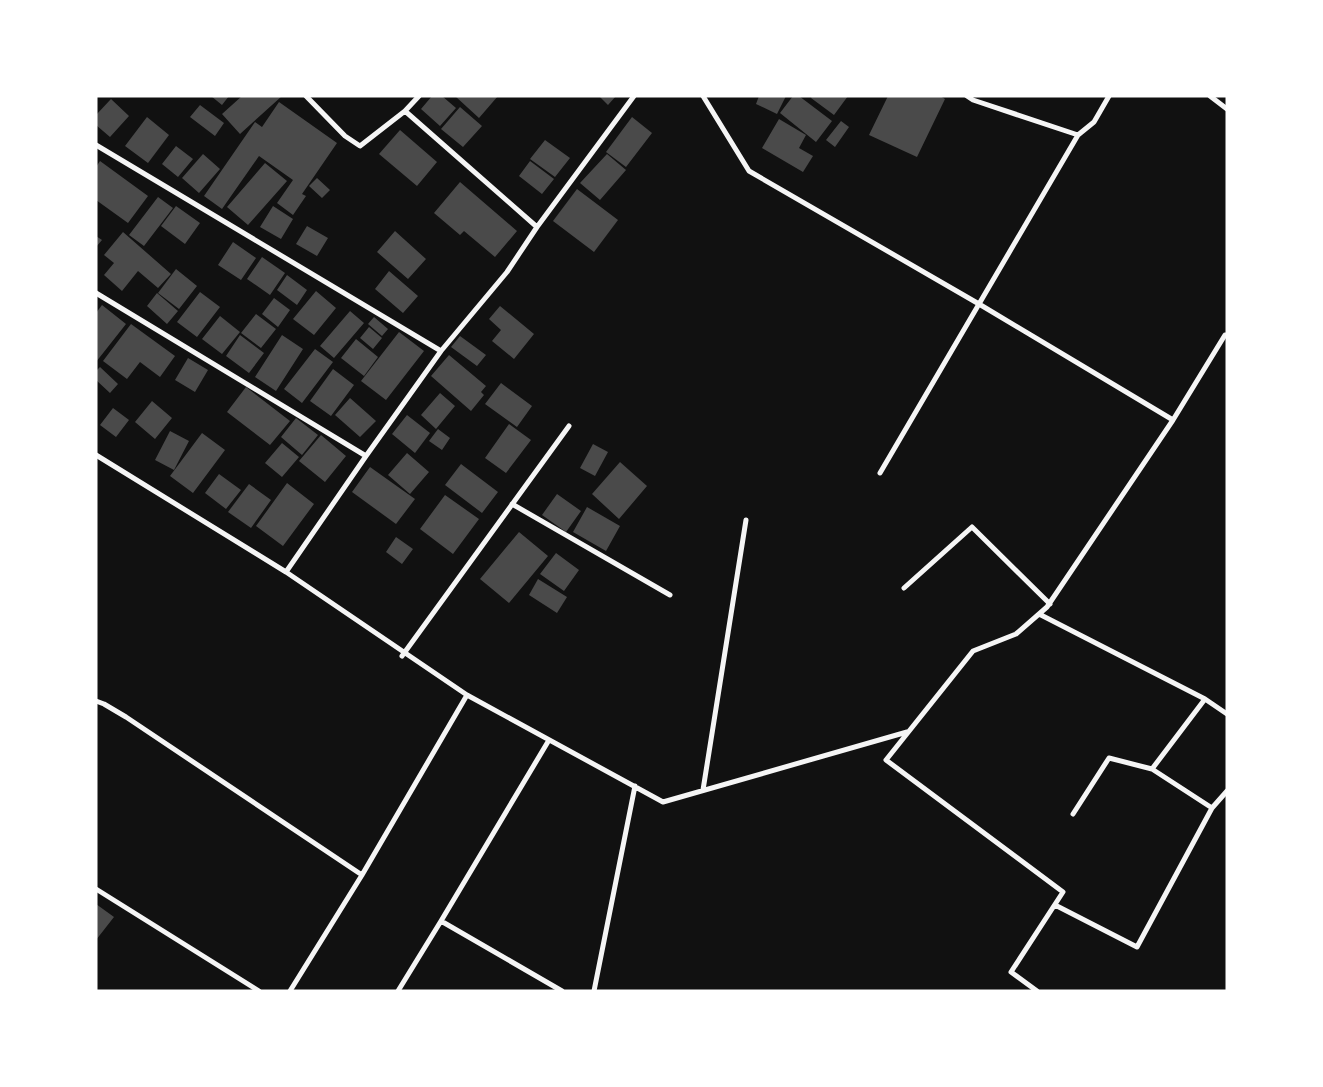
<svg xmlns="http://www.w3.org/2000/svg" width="1323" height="1087" font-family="Ubuntu,sans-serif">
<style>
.building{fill:#4a4a4a}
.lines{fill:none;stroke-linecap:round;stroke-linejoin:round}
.minor{stroke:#f5f5f5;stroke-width:5}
</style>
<rect width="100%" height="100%" fill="#111"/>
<path class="building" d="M211,96H229L222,105Z
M242,96H282L240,134L222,114Z
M432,96H442L456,108L440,126L421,109Z
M455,96H498L479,118Z
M599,96H616L608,105Z
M759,96H786L777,114L756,104Z
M793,96H799L832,121L816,142L780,113Z
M812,96H848L834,115L811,98Z
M888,96H940L945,99L917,157L869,135Z
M111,99L129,116L110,137L96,125V115Z
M279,102L337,143L302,194L306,196L293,215L277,203L293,180L259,156L222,209L204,196L255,122L262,127Z
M200,105L224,123L215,136L190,117Z
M460,107L482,126L463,147L441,129Z
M147,117L169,135L148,163L125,146Z
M632,117L652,133L626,167L606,152Z
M779,119L806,135L799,148L813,156L803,172L762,148Z
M841,121L849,127L835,147L826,140Z
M400,130L437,162L417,186L379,154Z
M545,140L570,158L555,177L530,159Z
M176,146L193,159L178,177L162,164Z
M203,154L220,169L199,193L182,178Z
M607,154L626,170L600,200L580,183Z
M100,161L148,196L128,223L96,200V167Z
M530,161L554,179L542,194L519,176Z
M265,163L287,181L248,225L227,207Z
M317,178L330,190L322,198L309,186Z
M460,182L517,231L495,257L464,231L460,235L434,213Z
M577,189L618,220L594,252L553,221Z
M158,197L173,208L144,246L129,235Z
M176,206L200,223L185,244L161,226Z
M273,206L293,219L281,239L260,227Z
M307,226L328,238L317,256L296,244Z
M395,231L426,259L408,279L377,252Z
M123,232L171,274L158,288L138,271L122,291L104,275L114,263L104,255Z
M96,236L102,240L96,247Z
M233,242L256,258L241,280L218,265Z
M262,257L285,273L270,295L247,279Z
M176,269L197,286L179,309L158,293Z
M389,271L418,296L403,313L375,289Z
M287,275L307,290L297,305L277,290Z
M316,291L336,308L314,335L293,319Z
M200,292L220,307L197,337L177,322Z
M157,293L178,311L167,324L147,306Z
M274,298L290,310L278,327L262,314Z
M102,305L126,324L96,362V313Z
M500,306L534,334L514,359L492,341L501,330L489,319Z
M350,311L364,323L334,358L320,346Z
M256,314L276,329L261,348L241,333Z
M220,316L240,332L222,354L202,339Z
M374,317L388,329L382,336L368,324Z
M131,324L175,356L160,377L140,362L127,379L103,361Z
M369,327L382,338L373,349L360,338Z
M399,332L424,351L386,400L361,381Z
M240,335L264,353L249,373L226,356Z
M282,335L303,349L276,391L255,377Z
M460,336L486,355L477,366L451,347Z
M356,339L378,357L364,376L341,358Z
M315,349L333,362L302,403L284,389Z
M449,355L486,386L481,392L484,395L471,411L431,376Z
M188,358L208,370L195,392L175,380Z
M100,367L118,384L110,393L96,380V371Z
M333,369L354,385L331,416L310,401Z
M501,383L532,406L517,427L485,404Z
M246,387L290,421L270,445L227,412Z
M440,393L455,406L436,429L421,415Z
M350,398L376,421L360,437L335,415Z
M152,401L172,418L155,439L135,422Z
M113,408L129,420L116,437L100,425Z
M407,415L430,433L415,453L392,434Z
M296,418L318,435L302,455L281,437Z
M509,424L531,440L506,473L485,458Z
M438,429L450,438L442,450L429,441Z
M170,431L189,441L174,470L155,460Z
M202,433L225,450L193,493L170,476Z
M321,435L346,456L325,482L299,461Z
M282,443L299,457L282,477L265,463Z
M593,444L608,452L595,476L580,468Z
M407,453L429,472L410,494L388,475Z
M620,462L647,486L619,519L592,494Z
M461,464L498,492L482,513L445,485Z
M370,467L415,499L396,524L352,492Z
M219,474L241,490L226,509L205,493Z
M287,483L314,504L283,546L256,526Z
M249,484L271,500L251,528L228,512Z
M557,494L581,511L566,532L542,515Z
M445,495L479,519L453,554L420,529Z
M587,507L620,526L606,551L573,532Z
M519,532L548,556L509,603L480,579Z
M396,537L413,549L402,564L386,552Z
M556,553L579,570L564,591L540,574Z
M538,579L567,597L557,613L529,595Z
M96,904L114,917L96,940Z"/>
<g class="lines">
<path class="minor" d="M306,96L345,136L360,146L405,111L419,96
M703,96L749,171L979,304L1173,420
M967,96L973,100L1078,135
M1210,96L1227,109
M405,111L537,227
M96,145L441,351
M96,293L366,456
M96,455L286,572L467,695L663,802L907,732
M880,473L1078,135L1094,122L1109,96
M512,504L670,595
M286,572L366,456L441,351L507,272L537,227L634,96
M904,588L972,527L1050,604
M1039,614L1205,699L1227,714
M402,656L569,426
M96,701L104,704L126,717L362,875
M549,740L441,921L562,991
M1152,769L1205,699
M703,790L746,520
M1073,814L1109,758L1152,769L1212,808
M96,889L259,991
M1055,905L1137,947L1212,808L1227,791
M290,991L362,875L467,695
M398,991L441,921
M594,991L635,786
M1037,991L1011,972L1063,892L886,760L973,651L1016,634L1047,607L1173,420L1225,335H1227"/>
</g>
<rect width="1323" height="1087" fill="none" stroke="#ffffff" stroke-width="195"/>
</svg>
